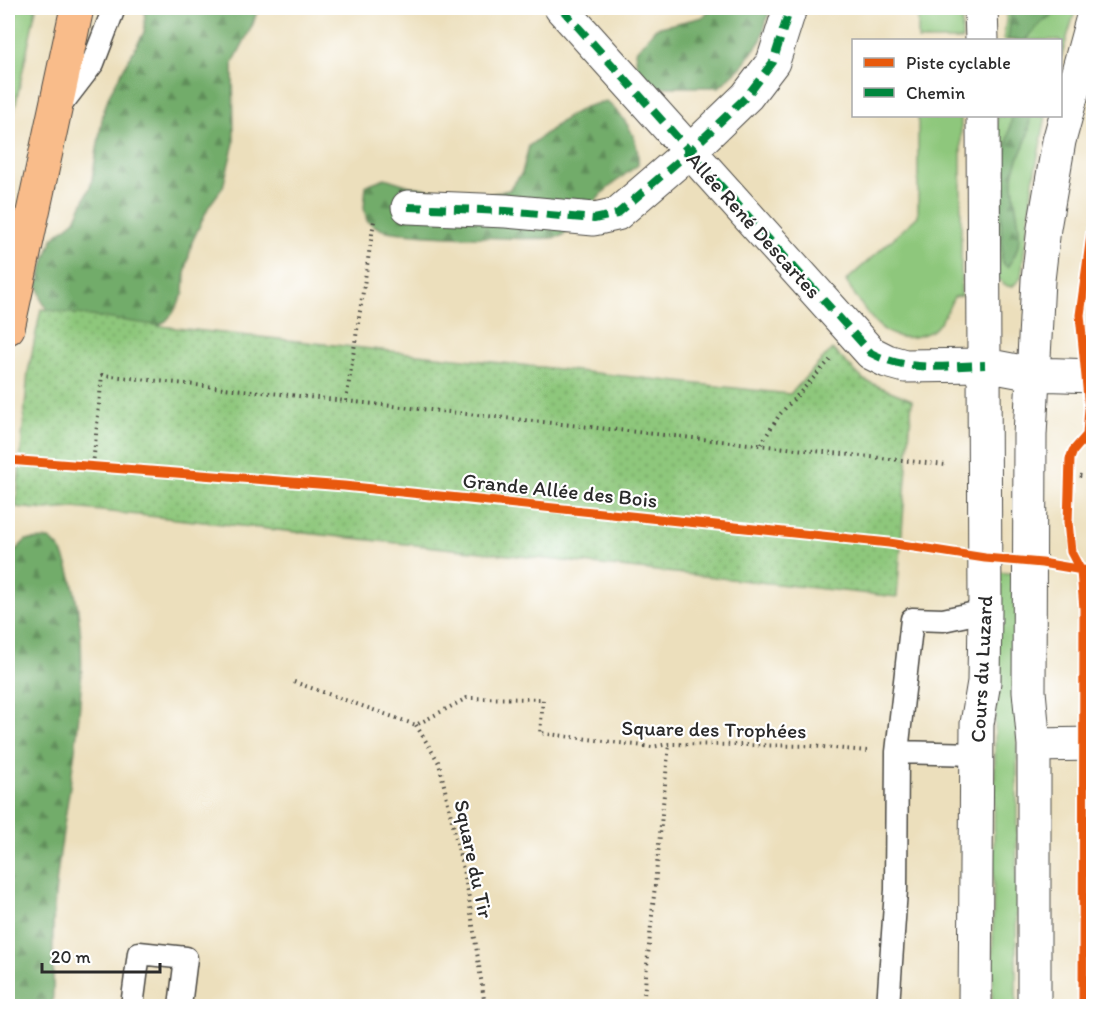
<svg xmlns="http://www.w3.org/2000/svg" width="1101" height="1014" font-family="Itim,sans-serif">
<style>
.grass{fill:#8ec77b;stroke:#5c7953;stroke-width:1.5}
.forest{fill:url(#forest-firs);stroke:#4e6c4b;stroke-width:1.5}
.park{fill:url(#park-dots);stroke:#5c7953;stroke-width:1.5}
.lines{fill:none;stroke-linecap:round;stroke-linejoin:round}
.lane-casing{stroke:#484641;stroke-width:25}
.street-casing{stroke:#484641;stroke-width:35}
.highway-casing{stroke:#484641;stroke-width:35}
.path{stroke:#484641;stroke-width:4;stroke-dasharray:1.5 4.5;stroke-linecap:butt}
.lane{stroke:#fff;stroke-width:22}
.street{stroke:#fff;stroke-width:33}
.highway{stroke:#f9bc8a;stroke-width:33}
.quiet{stroke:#00873e;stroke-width:8;stroke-dasharray:15 8;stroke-linecap:butt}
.cycleway-casing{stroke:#fff;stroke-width:13}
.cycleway{stroke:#e8590c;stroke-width:9}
.labels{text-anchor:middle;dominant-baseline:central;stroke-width:4.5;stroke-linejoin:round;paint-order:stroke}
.street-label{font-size:21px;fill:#2b2b2b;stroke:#fff}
</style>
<defs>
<pattern id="forest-firs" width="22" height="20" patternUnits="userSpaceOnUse" patternTransform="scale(1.5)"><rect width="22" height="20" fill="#72ac6b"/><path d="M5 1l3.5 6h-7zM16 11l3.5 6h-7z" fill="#5e8c58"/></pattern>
<pattern id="park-dots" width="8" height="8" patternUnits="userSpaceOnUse" patternTransform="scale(1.5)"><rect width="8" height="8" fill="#8ec77b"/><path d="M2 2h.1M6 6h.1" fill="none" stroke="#74a265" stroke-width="1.8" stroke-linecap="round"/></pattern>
</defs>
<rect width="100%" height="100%" fill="#fff"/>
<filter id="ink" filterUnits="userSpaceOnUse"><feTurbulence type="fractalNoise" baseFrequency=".0167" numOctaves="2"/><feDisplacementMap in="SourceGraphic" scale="12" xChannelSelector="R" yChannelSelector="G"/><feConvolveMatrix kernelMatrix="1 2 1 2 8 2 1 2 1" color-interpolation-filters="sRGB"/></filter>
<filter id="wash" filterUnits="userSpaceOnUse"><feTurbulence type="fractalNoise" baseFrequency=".008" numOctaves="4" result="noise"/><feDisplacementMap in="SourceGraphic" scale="24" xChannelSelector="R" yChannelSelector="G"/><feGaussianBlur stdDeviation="1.35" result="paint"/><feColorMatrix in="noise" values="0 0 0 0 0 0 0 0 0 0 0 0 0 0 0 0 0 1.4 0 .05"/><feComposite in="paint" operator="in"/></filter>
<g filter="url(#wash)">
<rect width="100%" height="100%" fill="#ecdfbc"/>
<path class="grass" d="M16,8H36L13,117L10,120L8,105Z
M918,8H962V40H918Z
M1008,8H1076L1061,58L1060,40H1003Z
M918,116H961V296L954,297C949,306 945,318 938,325C932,332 926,334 918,336C882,346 862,306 846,281L918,216Z
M997,116H1046L1033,181L1021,278L1012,287L1004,285L997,277Z
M997,572L1018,574L1016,1006H992Z"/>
<path class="forest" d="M145,8H258L253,24L233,63L234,143L223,187L209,206L192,242L185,274L184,293L173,313L166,321L147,332L52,317L42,301L38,284L45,260L53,238L75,220L91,185L103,114L109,95L144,32Z
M711,8H770L761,40L742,66L719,87H652L637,79L636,51L656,28L703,17Z
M1012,8H1064L1044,20L1025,40H1008Z
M606,101C626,118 640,138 638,165C624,175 610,185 599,197C587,211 577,227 561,236C551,242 399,235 383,230C377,228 372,224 367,221L364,208L366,185L385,178L410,186L477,197L509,190L522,173L529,146L566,118L585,107Z
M1012,116H1030C1029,121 1030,128 1028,134C1024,149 1014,162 1013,178C1012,209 1031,240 1007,267L1002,262L1001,211L1004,161Z
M50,539C55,544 62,550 64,556C108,668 56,813 53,929C52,955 55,980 52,1006H8V564L10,556L26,540Z"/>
<path class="park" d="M41,309L176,328L790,394L832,349L864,380L912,400L897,597L74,508L46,510L16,507L28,372Z"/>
</g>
<g filter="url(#ink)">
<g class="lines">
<g class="lane-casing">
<path id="lane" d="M60,106L93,63L114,8
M897,752L976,754
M132,1006L139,953L186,958L180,1006
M888,1006L896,890L897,752L912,619L943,620L985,611"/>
</g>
<g class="street-casing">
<path id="street" d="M561,8L871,353L887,361L905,366L985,365L1033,374L1094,376
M981,8L982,40
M408,207L506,211L594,219L617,214L688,153L747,96L773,62L790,8
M1034,745L1094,744
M975,1006L977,724L984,682L985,611L983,116
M1034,1006V745L1029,691L1030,435L1038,280L1044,228L1059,141L1094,13"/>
</g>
<g class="highway-casing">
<path id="highway" d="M8,328L77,8"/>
</g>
<path class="path" d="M346,401L374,221
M1087,435H1094
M761,444L780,414L830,360
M93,465L102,375L946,465
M1068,474L1094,478
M294,682L416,725L467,698L543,699L540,733L652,747L669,744L811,746L867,751
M416,725L439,763L468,892L485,1006
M643,1006L669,744"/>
<use href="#lane" class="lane"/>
<use href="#street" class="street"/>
<use href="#highway" class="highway"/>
<path class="quiet" d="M561,8L871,353C907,372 946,366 985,365
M408,207L506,211L594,219L617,214L688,153L747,96L773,62L790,8"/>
<g class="cycleway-casing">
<path id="cycleway" d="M8,460L344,486L889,543L985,558L1042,563L1094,572
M1083,1006L1084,609L1081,571L1071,552L1068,522L1070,459L1073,451L1087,435L1089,408L1080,315L1094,214"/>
</g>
<use href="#cycleway" class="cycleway"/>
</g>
</g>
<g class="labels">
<g class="street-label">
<text transform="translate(754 225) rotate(48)">Allée René Descartes</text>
<text transform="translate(560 490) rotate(6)">Grande Allée des Bois</text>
<text transform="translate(981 669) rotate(-87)">Cours du Luzard</text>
<text transform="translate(714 729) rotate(1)">Square des Trophées</text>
<text transform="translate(474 859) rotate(78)">Square du Tir</text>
</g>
</g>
<rect width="1101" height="1014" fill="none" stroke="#fff" stroke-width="30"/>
<rect x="852" y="39" width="210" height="78" fill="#ffffff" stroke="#aaaaaa" stroke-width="1.5"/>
<rect x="864" y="58" width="30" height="9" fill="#e8590c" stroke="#aaaaaa" stroke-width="1.5"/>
<text x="906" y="69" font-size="18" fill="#2b2b2b">Piste cyclable</text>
<rect x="864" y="88" width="30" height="9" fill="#00873e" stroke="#aaaaaa" stroke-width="1.5"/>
<text x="906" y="99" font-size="18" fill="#2b2b2b">Chemin</text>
<path d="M42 963v9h118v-9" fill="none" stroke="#2b2b2b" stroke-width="3"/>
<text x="51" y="963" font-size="18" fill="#2b2b2b" stroke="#ffffff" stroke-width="4.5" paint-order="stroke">20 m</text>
</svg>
